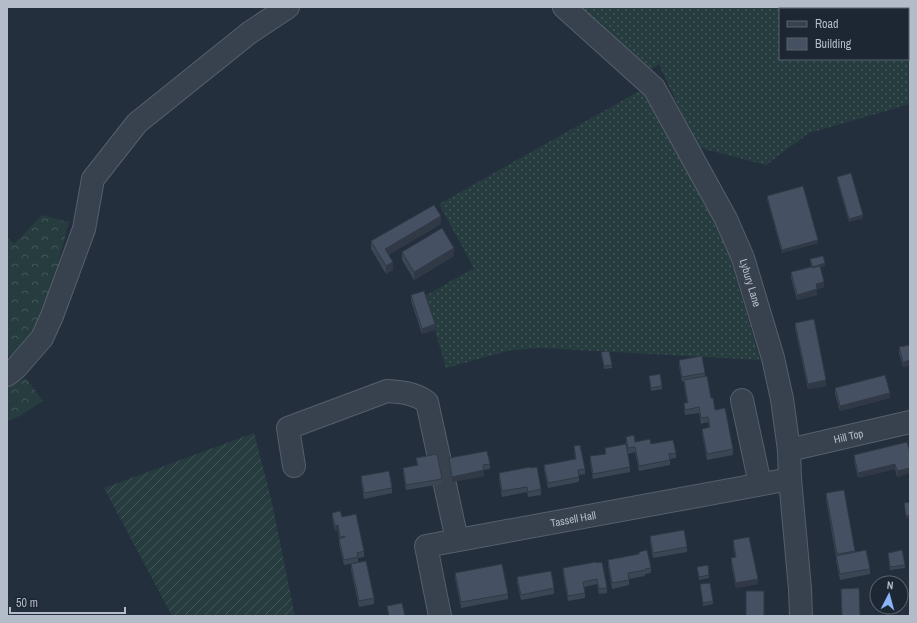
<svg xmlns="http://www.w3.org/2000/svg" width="917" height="623" font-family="'Archivo Narrow',sans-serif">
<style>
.grass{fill:url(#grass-dots);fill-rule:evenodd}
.forest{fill:url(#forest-crowns)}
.garden{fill:url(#garden-furrows)}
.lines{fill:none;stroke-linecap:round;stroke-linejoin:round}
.minor-casing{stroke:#565f6c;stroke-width:24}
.minor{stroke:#38414e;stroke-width:22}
.wall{fill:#3b4654}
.shaded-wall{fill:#303945}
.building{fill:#455162;stroke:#303945}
.labels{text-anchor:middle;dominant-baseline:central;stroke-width:3;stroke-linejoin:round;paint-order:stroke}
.street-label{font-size:11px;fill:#b4bcc9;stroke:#1d2633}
</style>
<defs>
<pattern id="grass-dots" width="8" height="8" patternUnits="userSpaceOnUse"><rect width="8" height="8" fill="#263c3f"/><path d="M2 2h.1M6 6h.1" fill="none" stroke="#435659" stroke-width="1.8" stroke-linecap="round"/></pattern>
<pattern id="forest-crowns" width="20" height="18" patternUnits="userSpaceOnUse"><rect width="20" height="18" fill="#263c3f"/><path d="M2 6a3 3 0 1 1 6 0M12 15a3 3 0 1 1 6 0" fill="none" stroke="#435659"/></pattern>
<pattern id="garden-furrows" width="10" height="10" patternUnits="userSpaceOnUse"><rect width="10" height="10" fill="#263c3f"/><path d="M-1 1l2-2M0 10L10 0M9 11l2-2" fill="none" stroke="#435659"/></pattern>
</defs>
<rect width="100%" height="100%" fill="#242f3e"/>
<path class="grass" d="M576,7H910V104L809,133L766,165L697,147L659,64L648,72ZM780,9H908V59H780Z
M643,89L670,133L725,240L760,360L542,348L511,350L446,368L425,296L474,268L439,204Z"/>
<path class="forest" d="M42,215L69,222C59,258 44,341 7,357V237L14,244Z
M26,378L43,401L20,416L7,421V386Z"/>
<path class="garden" d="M254,433L271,498L295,616H172L104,488Z"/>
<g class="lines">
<g class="minor-casing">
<g id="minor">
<path id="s1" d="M564,7L654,88L726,219L743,258L773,358L782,399L789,450L790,479L800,589L801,616"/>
<path d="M7,375L16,368L42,338L52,316L84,229L93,179L137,123L249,33L288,7"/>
<path d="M742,400L760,484"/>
<path id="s2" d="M789,450L910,422"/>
<path d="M294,466L288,428L387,391C403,392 414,393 427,402L457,540"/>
<path id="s3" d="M440,616L426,546L790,479"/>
</g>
</g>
<use href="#minor" class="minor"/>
</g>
<path class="wall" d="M837,177L863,218L849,222L837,180Z
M767,196L818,243L782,253L767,199Z
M441,224L388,255L393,270L386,274L371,249V241Z
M402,252L454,256L414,280L402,260Z
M810,259L825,266L820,267L824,287L817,289V295L797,300L791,278V272L812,268L810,262Z
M411,295L435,330L422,334L411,301Z
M795,323L826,386L808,389L795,328Z
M910,345V365L903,367L899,353V347Z
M601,352L612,365V368L604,369Z
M679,360L705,373V376L711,398L715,410L733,449V455L707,460L702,434V429L709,427L708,422L701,424L699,413L685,415L684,409V403H687L684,385V382H682L679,366Z
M649,376L662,386V389L651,391Z
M835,388L890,398L840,411L835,394Z
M626,437L635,442L651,444L676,453V458L670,459V465L639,471L635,452L628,454L626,442Z
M574,446L585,469V474L579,475V482L548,488L544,470V465L575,459L574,451Z
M605,448L630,467V472L593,479L590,462V456L605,454Z
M910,452V473L897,477L895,469L858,478L854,461V455Z
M416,458L442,479V484L406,490L403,473V468L417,465Z
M449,458L490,464V469L484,470V476L452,482L449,463Z
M530,468L541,489V495L528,497L527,492L502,497L499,478V473Z
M361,476L392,488V493L364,499L361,481Z
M826,493L855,551V552L870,569V574L840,580L836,561V557L826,499Z
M332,513L342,517L364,551V557L358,558V562L344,565L339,544V539L338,530L335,531L332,518Z
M650,536L687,547V552L653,558L650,542Z
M733,540L758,584L736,588L731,563V558L735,557L733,546Z
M639,552L651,568V573L645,574V576L629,579V585L612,589L608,566V560L639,554Z
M888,553L905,565V568L890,570Z
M596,562L607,588V593L599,594L597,584L584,587L585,593V598L568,601L563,574V568Z
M351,564L374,598V604L359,607L351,570Z
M697,567L709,575V578L699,580Z
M455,573L508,594V599L461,608L455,578Z
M517,577L554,588V594L521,600L517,583Z
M700,584L713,601V604L703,606Z"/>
<path class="shaded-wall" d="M863,215V218L849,222V219Z
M441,216V224L385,257V249Z
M818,240V243L782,253V250Z
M454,248V256L414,280V272Z
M393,262V270L386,274V266Z
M825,263V266L813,270V267Z
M824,282V287L816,290V284Z
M817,289V295L797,300V295Z
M435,324V330L422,334V329Z
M910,360V365L903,367V362Z
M826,380V386L808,389V384Z
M890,393V398L840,411V406Z
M895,464V469L858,478V473Z
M910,468V473L897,477V471Z
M484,470V476L452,482V477Z
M910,515V518H906V516Z
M338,525V530L335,531V526Z
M758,579V584L736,588V583Z"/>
<path class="building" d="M851,173L863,215L849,219L837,177Z
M803,186L818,240L782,250L767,196Z
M434,205L441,216L385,249L393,262L386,266L371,241Z
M442,228L454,248L414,272L402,252Z
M823,256L825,263L813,267L810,259Z
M820,266L824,282L816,284L817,289L797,295L791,272L811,267L812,268Z
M424,291L435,324L422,329L411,295Z
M814,319L826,380L808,384L795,323Z
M910,345V360L903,362L899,347Z
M609,351L612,365L604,366L601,352Z
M702,356L705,373L682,377L679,360Z
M660,374L662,386L651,388L649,376Z
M885,375L890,393L840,406L835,388Z
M707,376L711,398H713L715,410L725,408L733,449L707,454L702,429L710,427L708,417L701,418L699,407L685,410L684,403H688L684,380Z
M634,435L635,442L650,439L651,444L673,440L676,453L669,454L670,460L639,466L635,447L628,448L626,437Z
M907,442L910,452V468L897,471L895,464L858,473L854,455Z
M626,444L630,467L593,474L590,456L606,454L605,448Z
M580,445L585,469L578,470L579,477L548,483L544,465L576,459L574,446Z
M487,451L490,464L483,465L484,470L452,477L449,458Z
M437,454L442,479L406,485L403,468L418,465L416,458Z
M530,467V468L537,467L541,489L528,492L527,487L502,491L499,473Z
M389,471L392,488L364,493L361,476Z
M844,490L855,551L837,554L826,493Z
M910,502V515L906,516L904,503Z
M340,511L342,517L356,514L364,551L357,553L358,557L344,560L339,539L345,537V536L340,537L338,525L335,526L332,513Z
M684,530L687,547L653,553L650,536Z
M749,537L758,579L736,583L731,558L736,557L733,540Z
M647,550L651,568L645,569V570L628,573L629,580L612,583L608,560L639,554V552Z
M866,550L870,569L840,574L836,556Z
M902,550L905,565L890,567L888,553Z
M366,561L374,598L359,601L351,564Z
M596,562L597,563L602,562L607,588L599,589L597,579L583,582L585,593L568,596L563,568Z
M502,564L508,594L461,602L455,573Z
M708,565L709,575L699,577L697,567Z
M551,571L554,588L521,595L517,577Z
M710,583L713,601L703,603L700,584Z
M859,588L860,616H842L841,589Z
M746,591H764V616H746Z
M402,603L405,616H389L387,606Z"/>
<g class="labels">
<g class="street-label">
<text stroke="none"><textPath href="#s1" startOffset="339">Lybury Lane</textPath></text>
<text stroke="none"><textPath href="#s2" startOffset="61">Hill Top</textPath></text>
<text stroke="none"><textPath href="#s3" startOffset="221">Tassell Hall</textPath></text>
</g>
</g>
<rect width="917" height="623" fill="none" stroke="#b4bcc9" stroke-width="16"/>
<rect x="779" y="8" width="130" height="52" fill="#1d2633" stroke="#59626f"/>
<rect x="787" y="21" width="20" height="6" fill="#38414e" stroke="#59626f"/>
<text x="815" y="28" font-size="12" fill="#b4bcc9">Road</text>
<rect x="787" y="38" width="20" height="12" fill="#455162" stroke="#59626f"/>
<text x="815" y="48" font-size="12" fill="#b4bcc9">Building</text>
<g transform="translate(889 595) rotate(6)"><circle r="19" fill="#1d2633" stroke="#59626f"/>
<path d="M0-3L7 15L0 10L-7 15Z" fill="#8ab4f8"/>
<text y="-6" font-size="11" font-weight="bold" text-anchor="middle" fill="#b4bcc9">N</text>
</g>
<path d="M10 607v6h115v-6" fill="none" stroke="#b4bcc9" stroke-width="2"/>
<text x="16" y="607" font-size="12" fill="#b4bcc9" stroke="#1d2633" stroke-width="3" paint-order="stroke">50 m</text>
</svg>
